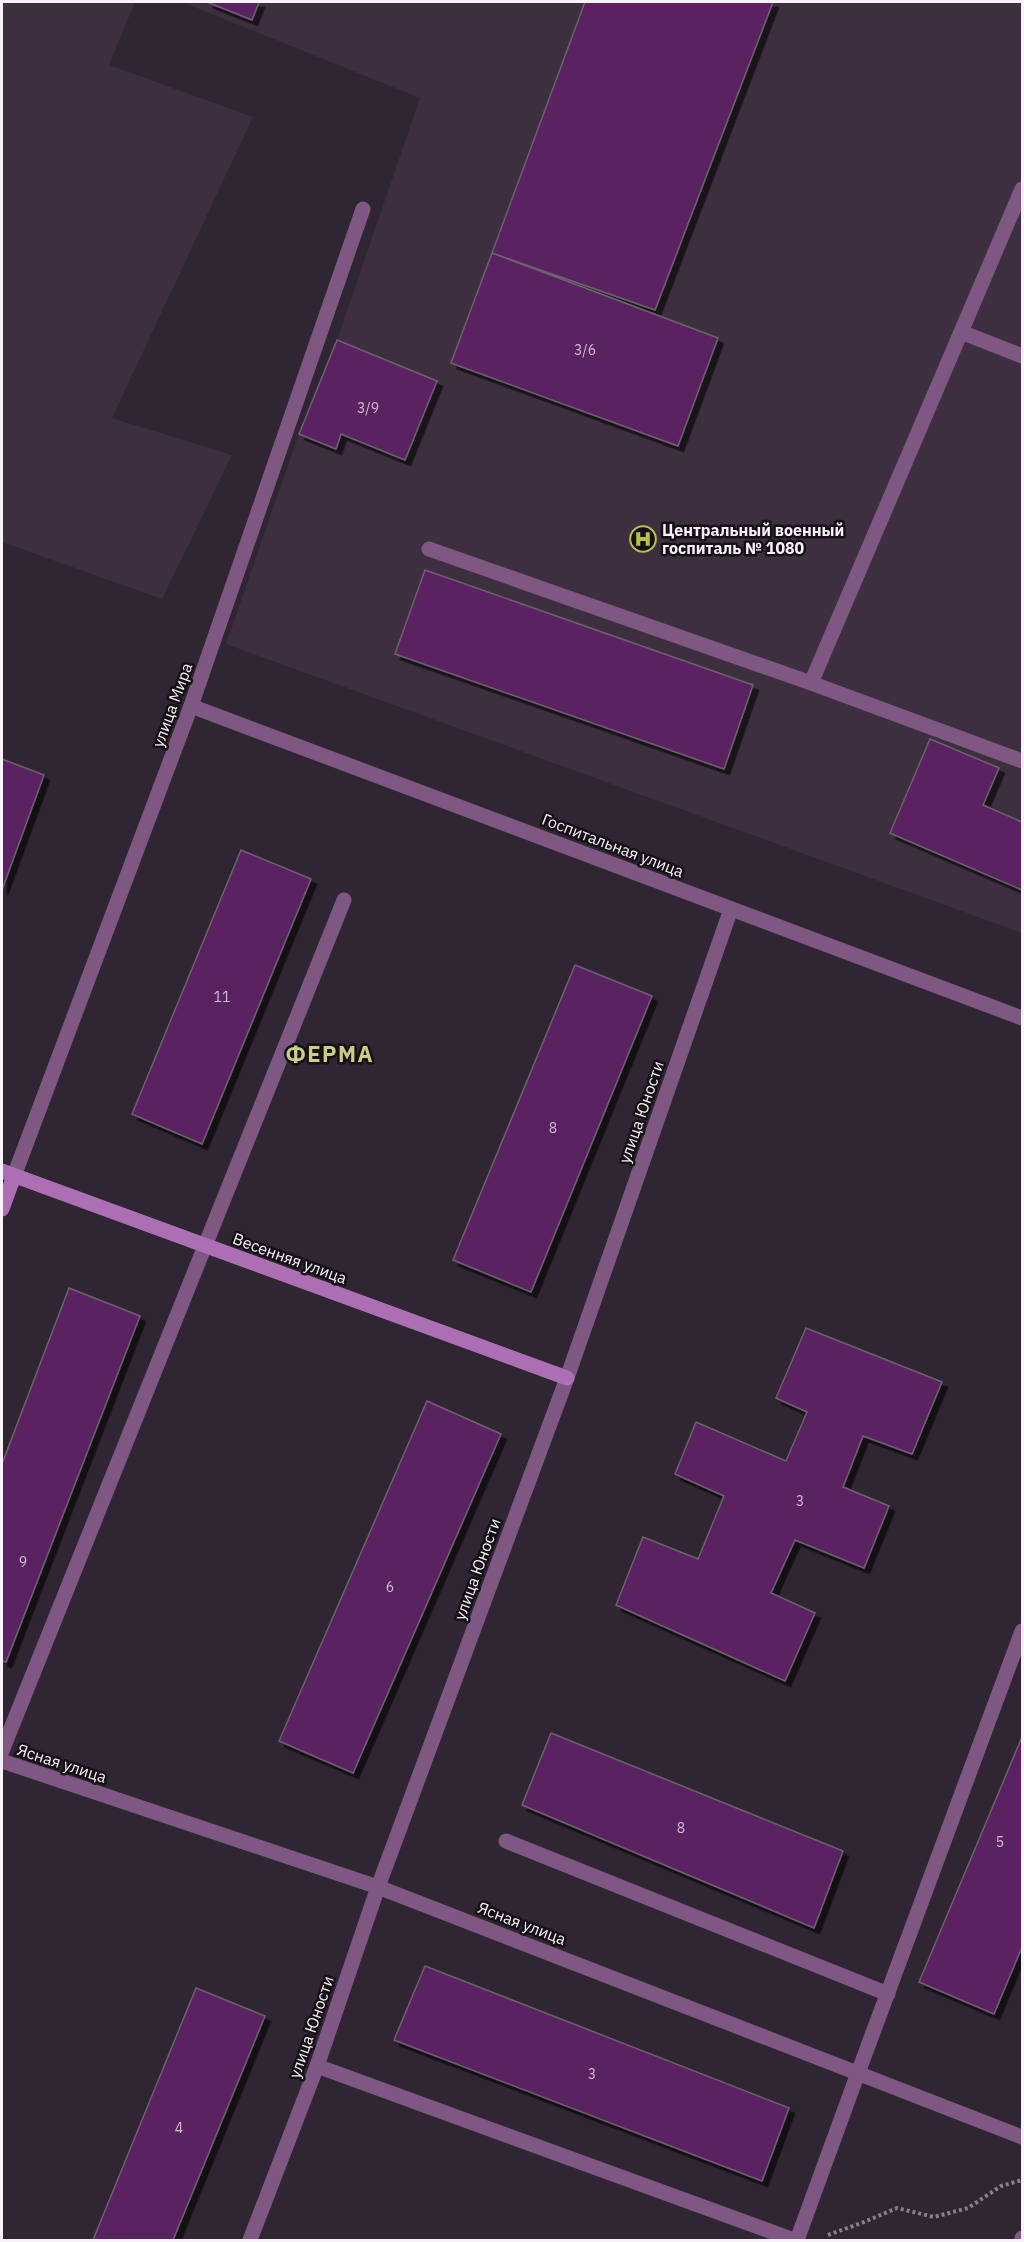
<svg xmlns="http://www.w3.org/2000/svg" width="1024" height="2242" font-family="'IBM Plex Sans',sans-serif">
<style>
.built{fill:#3e2f40}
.building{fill:#5a2161;stroke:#6d606f;stroke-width:1.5;filter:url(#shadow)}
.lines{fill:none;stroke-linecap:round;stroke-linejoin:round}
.path{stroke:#89808b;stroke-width:4;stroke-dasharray:3 3;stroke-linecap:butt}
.lane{stroke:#7e5782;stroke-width:15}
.street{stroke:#7e5782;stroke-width:15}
.secondary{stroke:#ad6fb4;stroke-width:15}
.labels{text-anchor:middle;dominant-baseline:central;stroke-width:5;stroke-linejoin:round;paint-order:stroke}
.number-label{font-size:14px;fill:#d1bdd4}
.poi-label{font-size:16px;font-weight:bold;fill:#f9f1fa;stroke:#151016;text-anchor:start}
.street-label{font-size:16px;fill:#f9f1fa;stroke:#151016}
.district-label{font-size:22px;font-weight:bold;letter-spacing:1.5px;fill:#c7cf82;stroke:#151016}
</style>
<defs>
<filter id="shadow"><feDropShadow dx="5.5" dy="5.5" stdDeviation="0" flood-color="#0009"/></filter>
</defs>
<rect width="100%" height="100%" fill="#302532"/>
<path class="built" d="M2,2H135L109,65L253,117L112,418L232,455L162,599L2,542Z
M182,2H1022V933L226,644L299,434L337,340L420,98Z"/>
<path class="building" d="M207,2H259L252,20Z
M585,2H773L655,310L492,253Z
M492,253L718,338L678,446L451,363Z
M337,340L437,381L405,460L341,434L336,449L299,434Z
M425,570L753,685L724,769L395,654Z
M930,739L999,768L983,805L1022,822V890L890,833Z
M2,759L44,775L2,890Z
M241,850L311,879L202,1144L132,1114Z
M575,965L652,996L531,1292L453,1260Z
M69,1288L140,1316L6,1662L2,1661V1464Z
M806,1328L942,1382L912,1454L863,1436L843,1487L889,1506L864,1568L795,1540L771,1593L815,1613L785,1681L616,1605L643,1537L698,1559L724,1496L675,1474L696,1422L786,1461L807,1412L776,1398Z
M427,1401L501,1434L353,1773L279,1741Z
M551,1733L843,1851L814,1928L522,1805Z
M1022,1737V1947L994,2014L919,1982Z
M425,1966L789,2108L762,2181L394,2040Z
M196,1988L265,2016L173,2240H93Z"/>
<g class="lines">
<path class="path" d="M828,2235L864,2222L897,2208L934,2217L968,2208L1001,2186L1022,2180"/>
<path class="lane" d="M1022,189L961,332L1022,356
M429,549L811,683L1022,761
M811,683L961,332
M191,706L1022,1018
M2,1751L344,900
M506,1841L888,1994
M317,2066L794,2240
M797,2240L858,2073L1022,1631
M1022,2240V2238"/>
<path class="street" d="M14,1176L191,706L363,209
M2,1761L378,1887L1022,2137
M250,2240L317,2066L378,1887L567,1378L731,909"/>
<path class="secondary" d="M2,1171L567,1378
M2,1209L14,1176"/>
</g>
<defs>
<g id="hospital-ring" transform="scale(1.35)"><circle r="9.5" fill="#151016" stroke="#b8c147" stroke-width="1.5"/><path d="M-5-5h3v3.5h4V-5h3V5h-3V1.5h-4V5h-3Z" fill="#b8c147"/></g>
</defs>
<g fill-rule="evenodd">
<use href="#hospital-ring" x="643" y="539"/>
</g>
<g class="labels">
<g class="number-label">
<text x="585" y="350">3/6</text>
<text x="368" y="408">3/9</text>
<text x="222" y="997">11</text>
<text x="553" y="1128">8</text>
<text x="800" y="1501">3</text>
<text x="23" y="1562">9</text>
<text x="390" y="1587">6</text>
<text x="681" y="1828">8</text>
<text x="1000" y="1842">5</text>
<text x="592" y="2074">3</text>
<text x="179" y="2128">4</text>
</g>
<g class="poi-label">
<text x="662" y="530">Центральный военный<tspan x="662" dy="18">госпиталь № 1080</tspan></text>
</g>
<g class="street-label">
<text transform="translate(172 705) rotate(-70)">улица Мира</text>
<text transform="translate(613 845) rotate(21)">Госпитальная улица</text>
<text transform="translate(641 1112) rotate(-71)">улица Юности</text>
<text transform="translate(290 1258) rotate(20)">Весенняя улица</text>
<text transform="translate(477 1569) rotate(-70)">улица Юности</text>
<text transform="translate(62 1763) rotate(18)">Ясная улица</text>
<text transform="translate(522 1923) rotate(21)">Ясная улица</text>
<text transform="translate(311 2027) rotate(-71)">улица Юности</text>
</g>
<g class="district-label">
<text x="330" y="1053">ФЕРМА</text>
</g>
</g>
<rect width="1024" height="2242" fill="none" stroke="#f9f1fa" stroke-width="6"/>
</svg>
